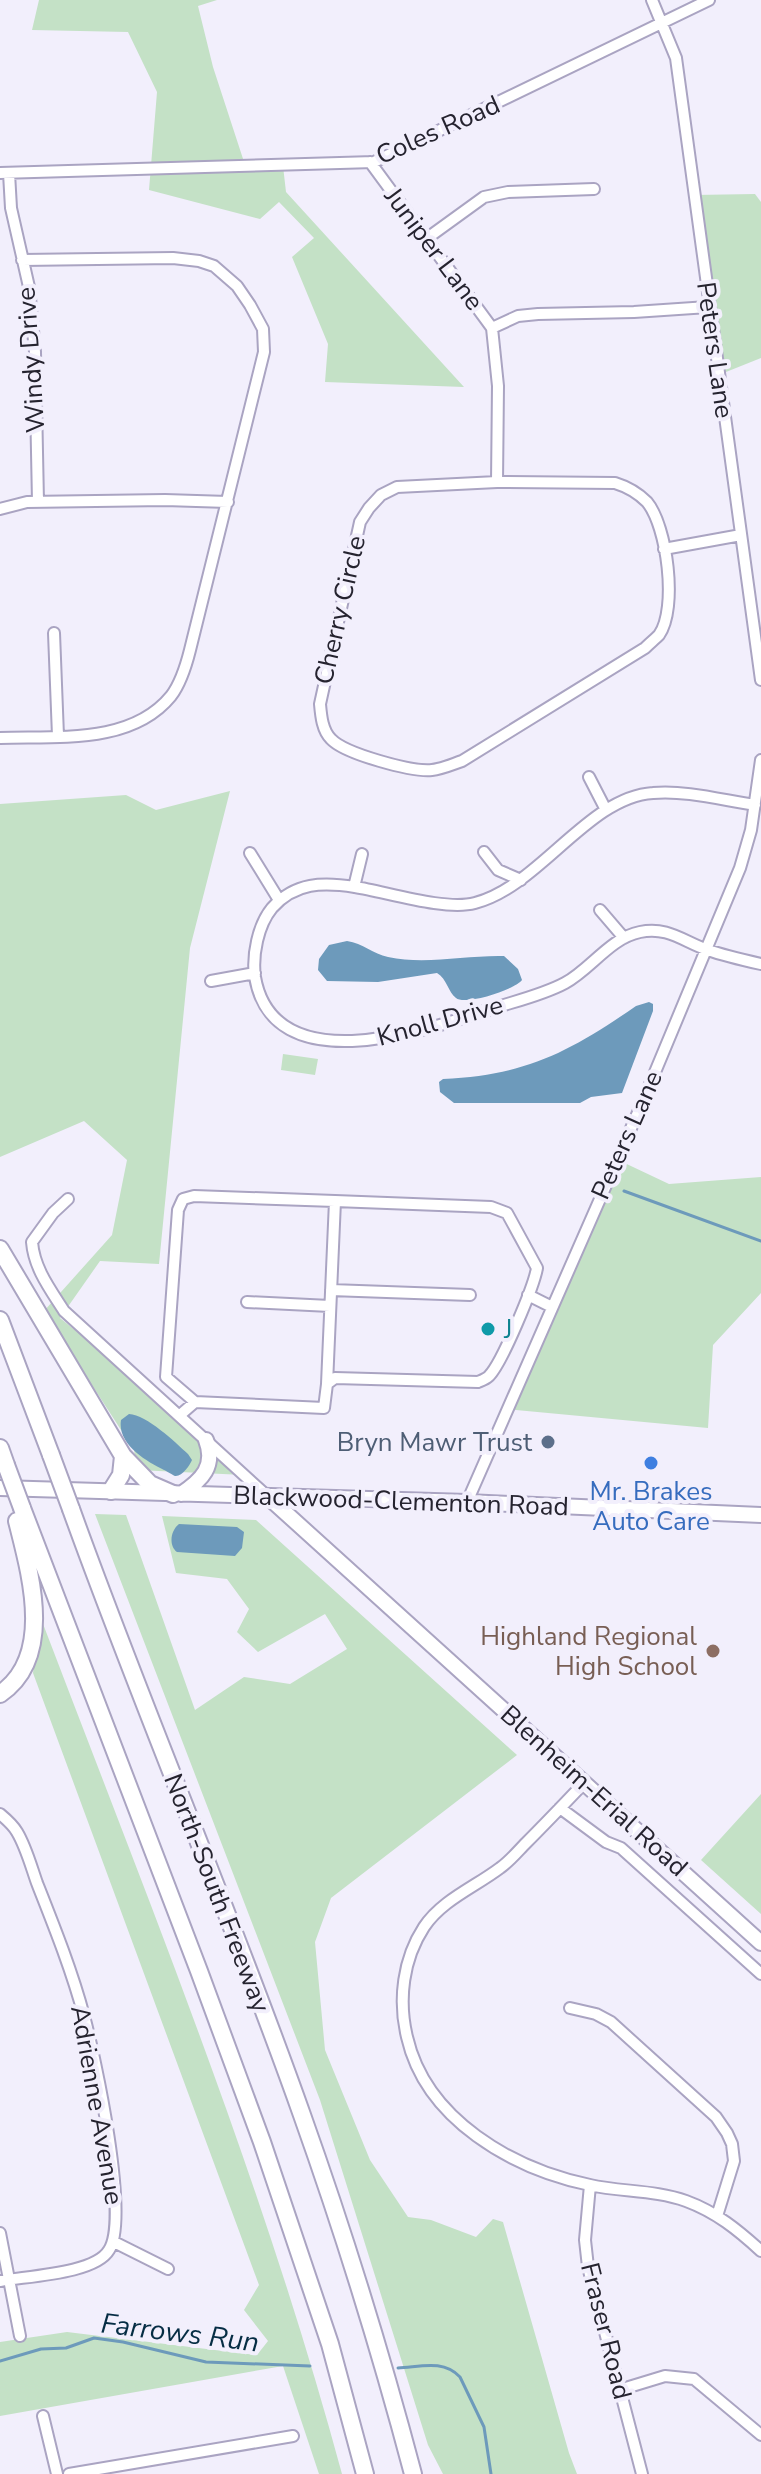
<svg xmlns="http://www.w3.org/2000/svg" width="761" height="2474" font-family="'Nunito Sans',sans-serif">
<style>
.green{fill:#c4e1c6}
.water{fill:#6d9abb}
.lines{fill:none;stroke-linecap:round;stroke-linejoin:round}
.stream{stroke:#6d9abb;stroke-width:3}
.minor-casing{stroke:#aaa4c2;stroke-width:14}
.major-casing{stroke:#aaa4c2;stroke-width:18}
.highway-casing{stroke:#aaa4c2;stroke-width:20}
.minor{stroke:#fff;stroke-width:10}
.major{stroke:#fff;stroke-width:14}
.highway{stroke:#fff;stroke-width:16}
.highway-bridge-casing{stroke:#aaa4c2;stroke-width:20;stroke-linecap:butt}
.highway-bridge{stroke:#fff;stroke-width:16}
.culture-dot{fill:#0f9aa8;stroke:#f2effc;stroke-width:3}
.service-dot{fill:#5c6f8a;stroke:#f2effc;stroke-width:3}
.shop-dot{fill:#3f7fe0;stroke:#f2effc;stroke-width:3}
.education-dot{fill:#8d6e63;stroke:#f2effc;stroke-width:3}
.labels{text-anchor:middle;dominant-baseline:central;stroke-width:8;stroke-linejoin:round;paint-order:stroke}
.street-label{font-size:26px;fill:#25232f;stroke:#f2effc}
.culture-label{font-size:26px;fill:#0d838f;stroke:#f2effc;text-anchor:start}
.service-label{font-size:26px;fill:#4e5e75;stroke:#f2effc;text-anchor:end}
.shop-label{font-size:26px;fill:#366cbe;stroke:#f2effc}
.education-label{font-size:26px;fill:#785e54;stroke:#f2effc;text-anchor:end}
.water-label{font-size:28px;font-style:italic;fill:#062d44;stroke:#f2effc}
</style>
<rect width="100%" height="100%" fill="#f2effc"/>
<path class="green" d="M39,0H217L198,6L213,67L246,168L283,166L286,192L464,387L325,382L328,344L292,257L314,238L279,202L260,219L149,190L157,92L128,32L32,30Z
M755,194L761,202V358L716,376L694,195Z
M230,791L190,948L159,1264L100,1261L60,1318L135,1379L244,1475L137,1470L134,1450L44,1311L112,1235L127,1160L84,1121L0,1157V804L126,795L156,810Z
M283,1054L318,1059L315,1075L281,1070Z
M614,1158L669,1184L761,1177V1293L713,1345L708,1428L506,1409Z
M95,1514L126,1515L195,1710L244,1677L290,1684L347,1649L325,1614L258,1652L237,1632L249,1609L227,1579L176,1573L162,1516L256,1520L517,1755L331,1898L315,1942L325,2050L370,2160L408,2217L431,2220L476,2237L493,2219L503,2222L569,2453L577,2474H443L428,2445L320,2100Z
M40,1616C148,1900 263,2181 342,2474H319L283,2366L0,2416V2342L67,2332L257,2355L268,2341L244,2310L259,2285L33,1673Z
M761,1794V1914L701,1860Z"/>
<path class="water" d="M347,941C363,943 373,954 388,957C426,965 466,955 504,956L518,969L522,980C516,989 465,1006 456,998C448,992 447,979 437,973L378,982L327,981L318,970L319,959L329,945Z
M649,1002L653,1004V1011L622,1093L591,1097L580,1103H454L440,1092L439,1082L443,1079C527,1075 569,1052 636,1006Z
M129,1414C147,1415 175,1442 188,1454L192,1460C190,1465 182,1477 175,1476C174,1476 165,1470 164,1470C146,1461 117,1444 121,1420Z
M179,1524L237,1527L244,1532L242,1548L235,1556L177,1552C168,1545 171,1530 179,1524Z"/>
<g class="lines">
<path class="stream" d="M624,1191L761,1241
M0,2361L41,2349L66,2348L94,2338L123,2342L206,2362L310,2366
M398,2368C420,2367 443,2359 460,2377L484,2427L491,2474"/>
<g class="minor-casing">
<path id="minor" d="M652,0L676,58L761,680
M370,162L492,328L498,386L497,482
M0,173L374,162L709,0
M9,173L11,208L29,287L35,352L38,502
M426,239L484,197L508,192L594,189
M492,328L518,316L538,314L634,312L708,307
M497,482L615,483C628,487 637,492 647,502C667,526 678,608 659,635C655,639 649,644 645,648L462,761C453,764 442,769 432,770C412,772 345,754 331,739C322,730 321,715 320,704L360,522L369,508L381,495L397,487Z
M0,509L27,502L165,500L228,502
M664,549L741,535
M54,633L58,736
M0,738C56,736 131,745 171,696C181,683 186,666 190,650L264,352L263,329L250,305L237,286L214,266L199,261L173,258L22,260
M589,777L606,810
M755,805C722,800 685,790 653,793C588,797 540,886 475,903C445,911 387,892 355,887C323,882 295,882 272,908C258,925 252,955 255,977C273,1081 421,1032 485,1011C511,1002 541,996 565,983C591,969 610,938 640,932C668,926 684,942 708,950C725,956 743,960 761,964
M484,852L498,870L521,880
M250,853L279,900
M354,887L362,854
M600,910L624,938
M211,981L255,973
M68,1199L53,1213L32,1242C34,1268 50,1289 64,1311L267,1496
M331,1290L470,1295
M528,1295L552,1307
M247,1302L330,1306
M195,1402L166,1377L178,1210L183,1199L194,1196L335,1201
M180,1415L195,1402L324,1408L327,1384L335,1378L478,1382C483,1380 486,1379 489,1376C502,1363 534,1286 537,1268L507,1213L491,1207L335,1201L327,1384
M467,1502L643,1101L740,868L751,830L761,760
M585,1782C566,1802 546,1823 526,1843C518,1851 510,1861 500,1868C475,1887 442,1900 424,1927C403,1959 398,2000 407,2037C426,2120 513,2169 590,2185C621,2192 656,2190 686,2201C716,2212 738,2230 761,2251
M560,1808L606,1842L621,1848L761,1974
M0,1814C6,1819 13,1825 17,1832C26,1847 31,1866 37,1883C54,1926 72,1971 84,2016C95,2057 130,2218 109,2250C95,2274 27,2276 0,2281
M570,2008L596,2014L611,2022L716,2117L727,2133L732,2144L734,2161L717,2216
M590,2185L585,2240L588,2267L642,2474
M0,2233L20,2336
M114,2242L168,2269
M619,2390L665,2376L694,2379L761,2435
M43,2416L57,2474
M69,2474L293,2436"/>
</g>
<g class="major-casing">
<path id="major" d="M0,1488L467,1502L761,1515
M181,1494C202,1480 216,1466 206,1440
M267,1496L761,1943"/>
</g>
<g class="highway-casing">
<path id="highway" d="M0,1249L123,1456L121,1475L111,1491
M0,1320L51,1455
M0,1448L6,1465
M123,1456L150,1484L173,1494
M22,1508L199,1971L262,2142L330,2344L365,2474
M71,1509C144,1712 230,1911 302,2115C344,2233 381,2353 413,2474
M0,1694C55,1657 30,1573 17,1521"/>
</g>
<use href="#minor" class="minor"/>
<use href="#major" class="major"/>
<use href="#highway" class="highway"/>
<g class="highway-bridge-casing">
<path id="highway-bridge" d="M51,1455L71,1509
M6,1465L22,1508"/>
</g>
<use href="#highway-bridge" class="highway-bridge"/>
</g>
<circle class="culture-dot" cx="488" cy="1329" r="8"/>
<circle class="service-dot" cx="548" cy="1442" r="8"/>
<circle class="shop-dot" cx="651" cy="1463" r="8"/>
<circle class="education-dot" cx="713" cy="1651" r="8"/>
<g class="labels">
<g class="street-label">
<text transform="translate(438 130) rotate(-24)">Coles Road</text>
<text transform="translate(434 249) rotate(53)">Juniper Lane</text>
<text transform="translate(715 350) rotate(82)">Peters Lane</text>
<text transform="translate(31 360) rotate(-94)">Windy Drive</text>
<text transform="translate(340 610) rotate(-77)">Cherry Circle</text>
<text transform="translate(440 1021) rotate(-15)">Knoll Drive</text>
<text transform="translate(627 1135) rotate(-66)">Peters Lane</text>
<text transform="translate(401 1501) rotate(2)">Blackwood-Clementon Road</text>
<text transform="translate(594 1791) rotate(42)">Blenheim-Erial Road</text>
<text transform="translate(217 1893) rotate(69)">North-South Freeway</text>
<text transform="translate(97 2105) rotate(80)">Adrienne Avenue</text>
<text transform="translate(606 2331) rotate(76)">Fraser Road</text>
</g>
<g class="culture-label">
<text x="504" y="1329">J</text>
</g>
<g class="service-label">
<text x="532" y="1442">Bryn Mawr Trust</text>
</g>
<g class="shop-label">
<text x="651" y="1491">Mr. Brakes<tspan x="651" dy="30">Auto Care</tspan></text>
</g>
<g class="education-label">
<text x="697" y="1636">Highland Regional<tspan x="697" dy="30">High School</tspan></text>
</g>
<g class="water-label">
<text transform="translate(180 2333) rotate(7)">Farrows Run</text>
</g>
</g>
</svg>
